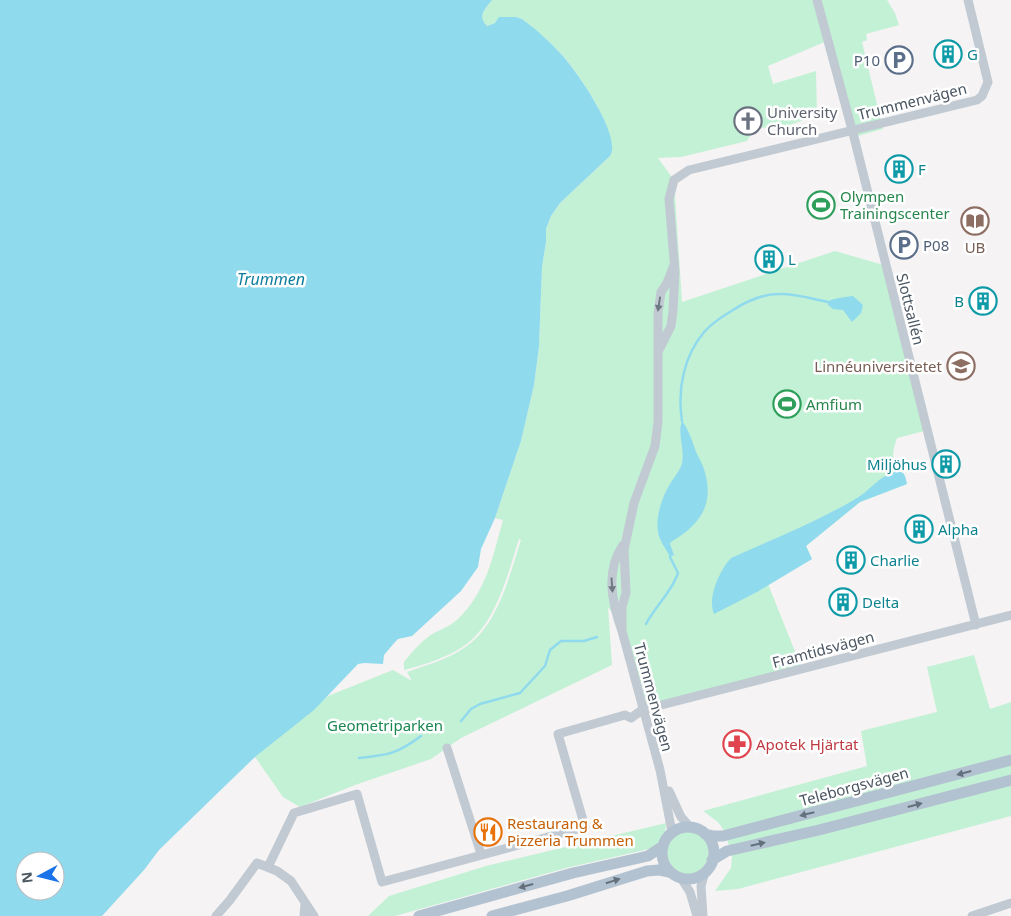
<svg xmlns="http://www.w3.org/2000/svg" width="1011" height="916" font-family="'Noto Sans',sans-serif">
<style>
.green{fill:#c3f1d5}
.water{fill:#90daee;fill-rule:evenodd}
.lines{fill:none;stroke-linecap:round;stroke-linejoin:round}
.stream{stroke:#90daee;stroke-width:2.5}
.minor{stroke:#c1cad2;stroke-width:9}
.major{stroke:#b3c2d1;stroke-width:11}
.oneway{fill:#6e7983}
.oneway2{fill:#64717d}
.labels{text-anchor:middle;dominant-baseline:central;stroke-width:5;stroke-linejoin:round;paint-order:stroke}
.culture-label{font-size:15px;fill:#0d838f;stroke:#fff;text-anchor:start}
.service-label{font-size:15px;fill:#4e5e75;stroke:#fff;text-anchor:end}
.street-label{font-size:15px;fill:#4a5661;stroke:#fff}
.worship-label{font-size:15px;fill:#5b616d;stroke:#fff;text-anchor:start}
.leisure-label{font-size:15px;fill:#27864d;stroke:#fff;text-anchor:start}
.education-label{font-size:15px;fill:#785e54;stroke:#fff}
.park-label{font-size:15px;fill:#17864f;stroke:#fff}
.health-label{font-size:15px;fill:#be3a42;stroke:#fff;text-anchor:start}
.food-label{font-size:15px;fill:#c56008;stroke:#fff;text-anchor:start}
.water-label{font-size:16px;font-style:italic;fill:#0c7c9b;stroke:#fff}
</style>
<rect width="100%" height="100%" fill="#f5f3f3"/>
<path class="green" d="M492,0H887L895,13L899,25L866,34L867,40L862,42L883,129L854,137L827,41L768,66L773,84L816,71L817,115L779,129L756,127L747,141L681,157L658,158L674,180L682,302L835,251L887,266L928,430L897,438C886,468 902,460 907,484L860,502L806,546L812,559L768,584L802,669L647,705L626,633L608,607L612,665L461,738L431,759L355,785L300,807L283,797L255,757L328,696L393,670L412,681L407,672C426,665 447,660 464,648C498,626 509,577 521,540L519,539C508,573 497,620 468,643C450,657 426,664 404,670V662C413,651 421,641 434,633C442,629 450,626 457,620C486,593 493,556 503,520L495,518L521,441L534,385L539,347L542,267L546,242V229L551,216L560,203L610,156C620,134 578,72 562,55C550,42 535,29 522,19L516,17L497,21L495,23L487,26C477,16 485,9 492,0Z
M974,655L990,709L1011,702V816L738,889L715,891L731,868L732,857L725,832L718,822L703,811L867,766L861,731L937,712L927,667Z
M666,823L665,835L656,845L649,849L566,868L395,916H368L389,896L486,866Z
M667 853a21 21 0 1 1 42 0a21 21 0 1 1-42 0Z"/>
<path class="water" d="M0,0H492C485,9 477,16 487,26L495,23L499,17H516L522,19C536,29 550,42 562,55C576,70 623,137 610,156L560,203L551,216L546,229V242L542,267L539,347L534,385L521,441L495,518L481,549L478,567L461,591L412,636L398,639L395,642L384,655L383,664L364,663L358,664L314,710L255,757L228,783L159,850L144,870L102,916H0ZM25,861H55V891H25Z
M853,296L863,305L861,313L852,322L843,310L833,309L828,305V301C836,298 845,297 853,296Z
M682,421C688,428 693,443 696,452C699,458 702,463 704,469C715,504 701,524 671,542L670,544L674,555L670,557C667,550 661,543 659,536C654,520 662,497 670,484C674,477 680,471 682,463C685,449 677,434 682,421Z
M902,471L905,476L907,484L860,502L806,546L812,559L757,592L714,614C707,597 720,570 731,558C773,539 817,522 857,498C872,489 883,471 902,471Z"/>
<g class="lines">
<path class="stream" d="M682,421C677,389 684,355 705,331C713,322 723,316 733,310C747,301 762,294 779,294C796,293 811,299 828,302
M646,624C655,606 672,592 678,573L670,557
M461,721L471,709L480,704L520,693L545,666L550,650L561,641H584L597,637
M359,758C388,755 397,754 421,736"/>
<path class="minor" d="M817,0L854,137L976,625
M659,350L671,326L673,311L675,272L669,199L674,180L689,170L977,100L982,96L988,82L968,0
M623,545C605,571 612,603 622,631L660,770L672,832
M622,631V607L626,593L624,550L634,503L655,446L658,422V313L661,292L667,283L673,267
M447,748L481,854
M669,791L681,817L691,828
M268,867L294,813L357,794L382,882L585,827L558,734L625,715L631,718L642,710L1011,615
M681,878L690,892L697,916
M216,916L230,900L257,863L277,871L291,881L314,916
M304,916L305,903
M703,916L701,886L705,872
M972,916L1011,903"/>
<path class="major" d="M662 853a26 26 0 1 1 52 0a26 26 0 1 1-52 0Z
M705,834L714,836H723L1011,760
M712,860L727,851L819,830L1011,780
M419,916L573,873L648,856L663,846
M492,916L567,896L647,871L659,870L672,873"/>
</g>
<defs><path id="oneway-solid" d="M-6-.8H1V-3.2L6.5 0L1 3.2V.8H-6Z" transform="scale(1.25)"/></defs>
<g class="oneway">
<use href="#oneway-solid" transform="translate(659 304) rotate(99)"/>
<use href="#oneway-solid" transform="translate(612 585) rotate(86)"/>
</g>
<g class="oneway2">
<use href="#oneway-solid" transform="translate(964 773) rotate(165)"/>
<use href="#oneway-solid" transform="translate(915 805) rotate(-15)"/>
<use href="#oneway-solid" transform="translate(807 814) rotate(166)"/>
<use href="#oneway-solid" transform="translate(758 844) rotate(-13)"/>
<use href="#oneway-solid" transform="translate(613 881) rotate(-17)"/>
<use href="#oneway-solid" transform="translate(526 886) rotate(165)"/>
</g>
<defs>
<g id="building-ring" transform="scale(1.4375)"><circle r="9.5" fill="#fff" stroke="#0f9aa8" stroke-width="1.5"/><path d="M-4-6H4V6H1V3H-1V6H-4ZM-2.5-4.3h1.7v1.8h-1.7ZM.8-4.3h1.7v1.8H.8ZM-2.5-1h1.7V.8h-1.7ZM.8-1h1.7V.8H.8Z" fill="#0f9aa8"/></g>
<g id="parking-ring" transform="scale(1.4375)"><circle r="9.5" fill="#fff" stroke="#5c6f8a" stroke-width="1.5"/><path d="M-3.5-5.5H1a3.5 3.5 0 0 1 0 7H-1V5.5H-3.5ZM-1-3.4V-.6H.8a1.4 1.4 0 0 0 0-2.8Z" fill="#5c6f8a"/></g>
<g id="church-ring" transform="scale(1.4375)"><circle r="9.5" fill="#fff" stroke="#6b7280" stroke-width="1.5"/><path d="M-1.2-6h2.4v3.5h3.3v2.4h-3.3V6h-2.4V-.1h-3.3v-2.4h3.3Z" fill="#6b7280"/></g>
<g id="stadium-ring" transform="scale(1.4375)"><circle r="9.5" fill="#fff" stroke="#2e9e5b" stroke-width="1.5"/><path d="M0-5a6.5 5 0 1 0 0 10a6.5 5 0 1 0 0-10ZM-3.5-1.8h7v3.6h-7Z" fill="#2e9e5b"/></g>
<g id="library-ring" transform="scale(1.4375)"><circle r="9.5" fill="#fff" stroke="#8d6e63" stroke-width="1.5"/><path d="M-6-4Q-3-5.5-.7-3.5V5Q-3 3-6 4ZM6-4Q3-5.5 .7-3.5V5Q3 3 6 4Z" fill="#8d6e63"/></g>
<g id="university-ring" transform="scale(1.4375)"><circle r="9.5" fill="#fff" stroke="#8d6e63" stroke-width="1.5"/><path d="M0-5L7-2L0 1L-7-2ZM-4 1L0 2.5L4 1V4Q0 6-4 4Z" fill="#8d6e63"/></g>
<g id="pharmacy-ring" transform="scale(1.4375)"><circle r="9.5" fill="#fff" stroke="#e0444e" stroke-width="1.5"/><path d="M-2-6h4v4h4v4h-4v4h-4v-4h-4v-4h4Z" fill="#e0444e"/></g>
<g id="restaurant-ring" transform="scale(1.4375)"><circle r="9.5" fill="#fff" stroke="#e8710a" stroke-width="1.5"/><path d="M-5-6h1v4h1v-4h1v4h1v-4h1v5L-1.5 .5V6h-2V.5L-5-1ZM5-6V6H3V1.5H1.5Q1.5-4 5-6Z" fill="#e8710a"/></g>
</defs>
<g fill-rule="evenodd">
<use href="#building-ring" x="948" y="54"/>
<use href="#parking-ring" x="899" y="60"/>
<use href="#church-ring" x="748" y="121"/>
<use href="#building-ring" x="899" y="169"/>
<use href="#stadium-ring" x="821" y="205"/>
<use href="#library-ring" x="975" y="221"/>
<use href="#parking-ring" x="904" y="245"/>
<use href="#building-ring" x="769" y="259"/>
<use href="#building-ring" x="983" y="301"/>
<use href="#university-ring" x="961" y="366"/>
<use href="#stadium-ring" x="787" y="404"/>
<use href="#building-ring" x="946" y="464"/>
<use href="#building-ring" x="919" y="529"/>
<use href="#building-ring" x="851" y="560"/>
<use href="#building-ring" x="843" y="602"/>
<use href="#pharmacy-ring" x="737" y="744"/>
<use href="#restaurant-ring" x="488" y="832"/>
</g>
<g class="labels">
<g class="culture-label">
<text x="967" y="54">G</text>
<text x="918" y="169">F</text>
<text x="788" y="259">L</text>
<text x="964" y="301" text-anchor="end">B</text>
<text x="927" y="464" text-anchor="end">Miljöhus</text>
<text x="938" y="529">Alpha</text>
<text x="870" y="560">Charlie</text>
<text x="862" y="602">Delta</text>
</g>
<g class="service-label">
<text x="880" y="60">P10</text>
<text x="923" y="245" text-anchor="start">P08</text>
</g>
<g class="street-label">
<text transform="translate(912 101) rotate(-14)">Trummenvägen</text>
<text transform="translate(911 309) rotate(76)">Slottsallén</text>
<text transform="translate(823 649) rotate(-15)">Framtidsvägen</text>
<text transform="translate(654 697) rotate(75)">Trummenvägen</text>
<text transform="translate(854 786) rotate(-15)">Teleborgsvägen</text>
</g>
<g class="worship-label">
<text x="767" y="112">University<tspan x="767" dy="17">Church</tspan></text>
</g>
<g class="leisure-label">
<text x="840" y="196">Olympen<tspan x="840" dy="17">Trainingscenter</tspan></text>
<text x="806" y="404">Amfium</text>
</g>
<g class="education-label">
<text x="975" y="247">UB</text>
<text x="942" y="366" text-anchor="end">Linnéuniversitetet</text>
</g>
<g class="park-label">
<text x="385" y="725">Geometriparken</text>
</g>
<g class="health-label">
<text x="756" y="744">Apotek Hjärtat</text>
</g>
<g class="food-label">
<text x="507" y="823">Restaurang &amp;<tspan x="507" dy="17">Pizzeria Trummen</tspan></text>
</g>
<g class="water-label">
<text x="271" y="279">Trummen</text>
</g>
</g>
<g transform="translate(40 876) rotate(263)"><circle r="24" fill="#ffffff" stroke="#b7bbc0"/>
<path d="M0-4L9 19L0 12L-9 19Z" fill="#1a73e8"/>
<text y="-8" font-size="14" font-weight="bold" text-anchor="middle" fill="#4a5661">N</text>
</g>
</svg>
